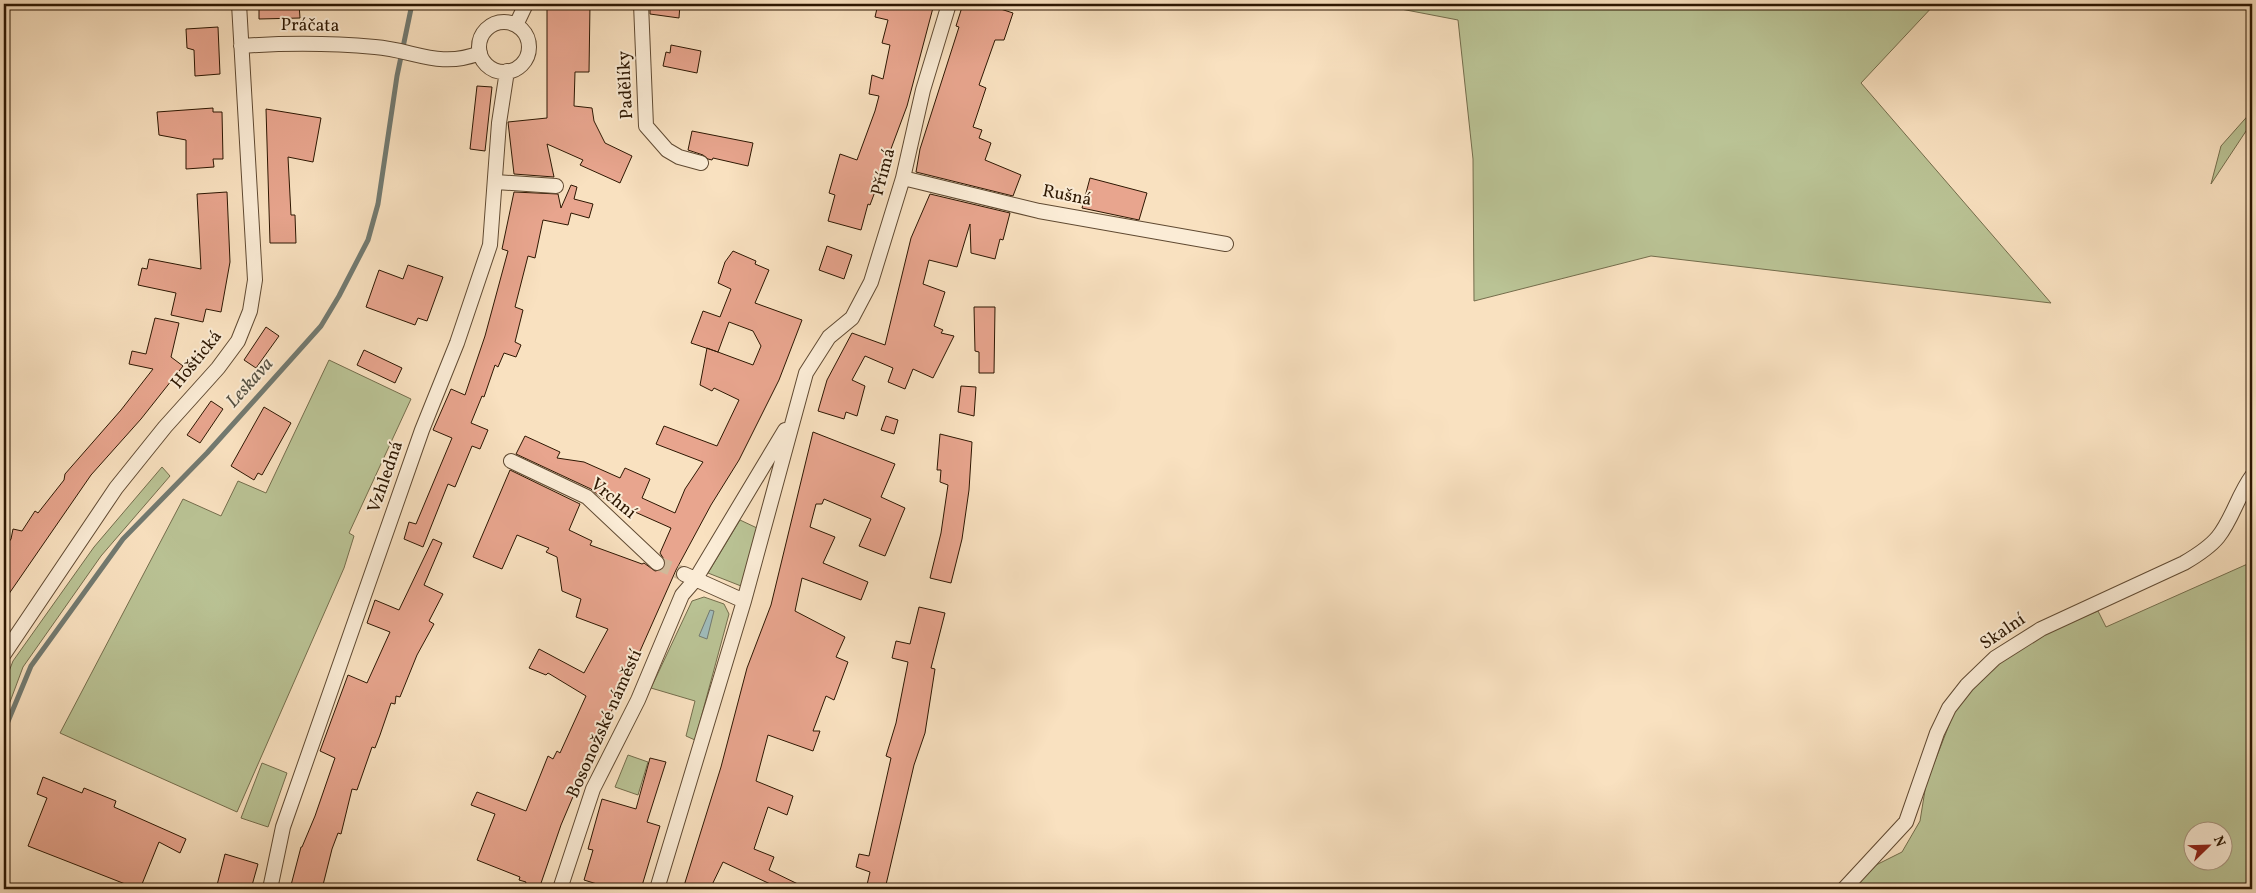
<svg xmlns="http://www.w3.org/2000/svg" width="2256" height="893" font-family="Vollkorn,serif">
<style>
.green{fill:#bac395;stroke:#746d4c;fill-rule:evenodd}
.water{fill:#a0bcbb;stroke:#727a71}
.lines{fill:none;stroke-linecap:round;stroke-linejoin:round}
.stream{stroke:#727a71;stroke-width:5}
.building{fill:#e8a58e;stroke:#2d1702}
.street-tunnel{stroke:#d0b99a;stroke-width:14;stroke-dasharray:14 7;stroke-linecap:butt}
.street-casing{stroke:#604a32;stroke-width:16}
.street{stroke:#fbecd6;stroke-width:14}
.labels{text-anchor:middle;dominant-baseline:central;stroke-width:4;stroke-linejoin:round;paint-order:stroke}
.street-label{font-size:18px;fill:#2d1702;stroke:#fbecd6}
.water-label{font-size:19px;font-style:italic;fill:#555143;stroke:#fbecd6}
</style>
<rect width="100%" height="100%" fill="#f9e1c0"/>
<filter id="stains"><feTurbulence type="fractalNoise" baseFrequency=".004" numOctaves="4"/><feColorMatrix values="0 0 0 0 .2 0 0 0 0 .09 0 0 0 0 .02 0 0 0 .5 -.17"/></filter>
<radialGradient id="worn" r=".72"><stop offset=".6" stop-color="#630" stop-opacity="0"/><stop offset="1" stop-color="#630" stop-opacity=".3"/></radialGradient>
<path class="green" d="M1375,4H1935L1861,83L2051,303L1651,256L1474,301L1473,159L1458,20Z
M2252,111V122L2211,184L2221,146Z
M329,360L411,399L349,533L354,536L344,568L237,812L60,733L183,499L221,516L238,481L266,493Z
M162,467L170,476L101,556L23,667L4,718V684L13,661L94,547Z
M740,520L757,528L741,586L708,573Z
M2252,562V889H1853L1876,865L1902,852L1920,821L1926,784L1958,702L1983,672L2045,633L2098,611L2106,627ZM2194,830H2224V860H2194Z
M704,597L724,604L729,614L695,740L686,736L695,701L651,688L692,601Z
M628,755L648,762L638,795L615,787Z
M262,763L287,773L268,827L241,818Z"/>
<path class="water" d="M710,610L714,611L707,639L699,636Z"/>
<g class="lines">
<path class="stream" d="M4,731L31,666L123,539L207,453L321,326L339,296L368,240L378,204L397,76L412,4"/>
</g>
<path class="building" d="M259,4H299L300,18L259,19Z
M547,4H590L589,72H575L574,106L592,108L594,121L605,143L632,156L620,183L580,165L583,160L547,144L554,177L514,174L508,122L547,118Z
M650,4H680L679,18L650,14Z
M878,4H934L907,106L870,205L868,204L861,230L828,221L835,195L829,193L840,154L857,160L875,111L879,96L869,94L872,75L883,79L890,45L882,43L888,20L875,17Z
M963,4H985L1013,13L1004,40H995L979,85L986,88L973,127L982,130L979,138L991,143L985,160L1021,175L1013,196L916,172L920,149L959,27L956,26Z
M218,27L220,74L195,76L194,50L187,48L186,29Z
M671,45L701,51L697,73L663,66L666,52L670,53Z
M477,86L492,87L485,151L470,149Z
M213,108V112H222L223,159H213L214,167L186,169V140L159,135L157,112Z
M266,109L321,118L313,162L288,157L291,215H295L296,243H270Z
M692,131L753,143L748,166L713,158L712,160L708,159L703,155L688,150Z
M1090,178L1147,193L1139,220L1082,208Z
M571,185L577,187L574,199L593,204L589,218L571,213L568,225L543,220L535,258L528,256L515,307L523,310L515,342L521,345L516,357L504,353L498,367L495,365L484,397L482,396L471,423L488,430L480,449L472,446L455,487L448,484L423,547L404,539L409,522L416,524L452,438L433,430L451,389L465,395L485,336L508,251L502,249L514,192L558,194L561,208Z
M227,192L230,262L221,312L206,309L203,322L171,315L176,293L138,285L142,268L147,269L149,259L201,269L197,194Z
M930,194L1010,213L1003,240L1000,239L995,259L971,253L970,224L957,267L929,260L923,284L945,292L934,326L943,330L941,333L954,336L933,378L913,369L905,389L888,382L893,368L865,356L852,380L865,386L857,416L846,412L844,419L818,411L827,380L852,333L885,345L911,238Z
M827,246L852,255L844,279L819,270Z
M733,251L756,261L755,264L769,270L755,303L802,320L779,380L739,460L711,505L676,570L621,694L602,728L561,825L539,889H524L526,882L519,880L520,877L477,860L495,814L471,805L477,792L526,811L548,756L553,759L557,751L560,753L586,696L548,673L546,675L529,668L539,649L584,673L608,629L576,617L581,599L562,591L557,557L546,552L549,548L517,535L502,569L473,557L510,470L580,504L569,530L592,541L590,545L642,564L644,563L655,571L664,569L665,561L660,553L671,528L599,496L591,489L516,454L525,436L560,452L557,458L584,462L620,478L625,468L650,479L642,498L675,513L685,489L703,462L656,444L664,426L717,446L739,400L714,388L712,391L700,385L707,348L753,365L761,346L753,331L729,322L718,352L691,343L703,311L720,317L731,289L718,283L725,262Z
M408,265L443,277L427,321L418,318L415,325L366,307L379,270L403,279Z
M974,307H995L994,373H979V352L975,351Z
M155,318L179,323L171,357L183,366L141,419L91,475L4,601V549L11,539L13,529L22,531L35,511L38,513L64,480L65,474L121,410L153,369L129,364L132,351L146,354Z
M266,327L279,336L256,368L244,360Z
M364,350L402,368L395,383L357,365Z
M961,386L976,387L974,416L958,412Z
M211,401L223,409L200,443L187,435Z
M264,407L291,423L262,475L258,473L254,480L231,466Z
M886,416L898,420L894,434L881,430Z
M813,432L895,464L881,497L905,508L885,556L859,546L871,519L824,499L822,504H816L810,527L835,537L823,563L868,582L861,600L802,578L795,611L845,637L836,657L848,662L834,700L826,696L813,731H820L813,751L768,735L756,781L793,796L787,815L768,807L754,849L774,857L769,870L802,886L800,889H781L723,862L710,889H683L721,767L747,668L771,605Z
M940,434L972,442L969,490L962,539L951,583L930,578L941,533L948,485L940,482L941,470H937Z
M433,539L442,543L424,585L443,594L429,621L434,624L417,655L400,697L396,696L395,704L391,703L380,735L375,748L372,747L357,790L352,789L341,834L338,833L332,849L322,889H290L301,847H302L315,816L335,758L320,751L348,675L367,683L390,632L367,623L375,600L399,610Z
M919,607L945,613L931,668L935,669L925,733L914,765L885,889H866L870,872L856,867L859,854L869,856L891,758L886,756L896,723L908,662L892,658L896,641L910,644Z
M650,758L666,762L647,822L660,826L641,889H613L584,880L593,850L588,849L602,799L636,809Z
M43,777L82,793L84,788L116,801L114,807L186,839L180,853L159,842L140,889H138L28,846L47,798L37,794Z
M225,854L258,864L251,889H216Z"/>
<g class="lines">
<path class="street-tunnel" d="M657,563L684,574"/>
<g class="street-casing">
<path id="street" d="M641,4L646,126L667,150L679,157L701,163
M479 47a25 25 0 1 1 50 0a25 25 0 1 1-50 0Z
M516,25L526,4
M241,46C285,43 330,43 375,47C414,50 439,69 480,53
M903,178L1039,211L1226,244
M496,182L556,186
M511,461L587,497L657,563
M684,574L744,601
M4,654L116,488L165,427L218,368L238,341L250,311L255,280L239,4
M270,889L283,827L422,430L457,343L490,245L499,123L507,71
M560,889L593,789L638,700L682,595L695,580L785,430
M657,889L744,601L806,373L829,337L852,318L871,282L903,178L923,90L949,4
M1844,889L1906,822L1937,733L1949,708L1967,685L1995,658L2041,629L2184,563C2196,556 2209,548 2218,537C2232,520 2238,495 2252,476"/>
</g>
<use href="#street" class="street"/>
</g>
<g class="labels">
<g class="street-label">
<text transform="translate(310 26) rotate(1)">Práčata</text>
<text transform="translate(626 85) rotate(-93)">Padělíky</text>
<text transform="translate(884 172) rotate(-75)">Přímá</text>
<text transform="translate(1067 196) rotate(11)">Rušná</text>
<text transform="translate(197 360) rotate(-51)">Hoštická</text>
<text transform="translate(386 477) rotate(-71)">Vzhledná</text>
<text transform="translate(613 499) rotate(39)">Vrchní</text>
<text transform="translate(2003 632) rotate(-34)">Skalní</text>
<text transform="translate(605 724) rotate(-66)">Bosonožské náměstí</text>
</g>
<g class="water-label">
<text transform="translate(250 383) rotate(-48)">Leskava</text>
</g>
</g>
<rect width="2256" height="893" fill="none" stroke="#f9e1c0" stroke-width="20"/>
<rect x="5" y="5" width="2246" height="883" fill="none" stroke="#2d1702" stroke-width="2.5"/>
<rect x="10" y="10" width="2236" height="873" fill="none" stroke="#2d1702"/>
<g transform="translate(2208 846) rotate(67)"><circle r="24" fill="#fbecd6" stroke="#a99781"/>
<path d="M0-4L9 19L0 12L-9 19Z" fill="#8f2418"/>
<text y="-8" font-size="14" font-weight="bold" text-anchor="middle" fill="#2d1702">N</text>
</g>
<rect width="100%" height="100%" filter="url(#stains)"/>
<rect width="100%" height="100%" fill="url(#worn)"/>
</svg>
